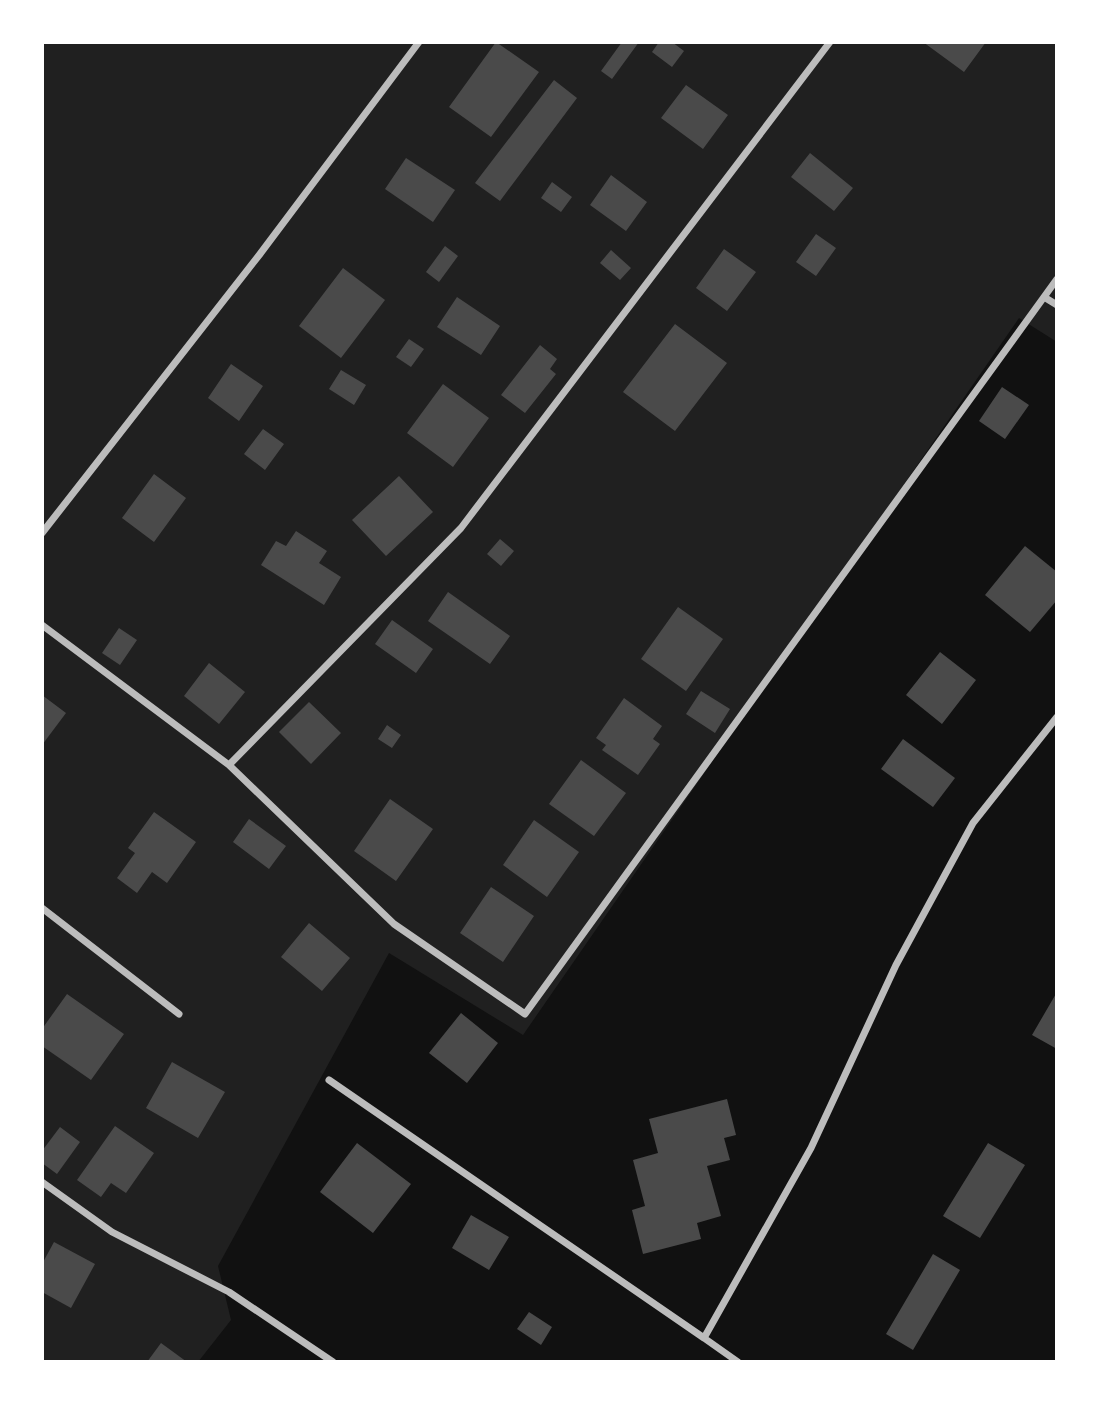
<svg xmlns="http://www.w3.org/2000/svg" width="1099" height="1404" font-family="Barlow,sans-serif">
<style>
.green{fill:#202020}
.building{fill:#4a4a4a}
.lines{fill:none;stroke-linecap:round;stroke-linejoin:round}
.minor{stroke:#bcbcbc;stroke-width:7}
</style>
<rect width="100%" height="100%" fill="#111"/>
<path class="green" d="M42,42H1057V342L1019,318L523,1035L389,953L218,1266L231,1320L198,1362H42Z"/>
<path class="building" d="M496,42L539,72L491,137L449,107Z
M622,42H639L612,79L601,71Z
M659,42H672L684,51L672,67L652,52Z
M923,42H986L964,72Z
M554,80L577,98L500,201L475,183Z
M686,85L728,115L703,149L661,118Z
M810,153L853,188L834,211L791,177Z
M406,158L455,190L433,222L385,189Z
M611,175L647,202L626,231L590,205Z
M552,182L572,197L561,212L541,198Z
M816,234L836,248L816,276L796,262Z
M445,246L458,256L439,282L426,272Z
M724,249L756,272L727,311L696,288Z
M611,250L631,268L620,280L600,263Z
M343,268L385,300L341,358L299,326Z
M457,297L500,326L481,355L437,327Z
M675,324L727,363L675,431L623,392Z
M409,339L424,349L411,367L396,357Z
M540,345L557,359L550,369L556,374L525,413L501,395Z
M231,364L263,386L239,421L208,398Z
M341,370L366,385L354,405L329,389Z
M443,384L489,418L453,467L407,433Z
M1002,387L1029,405L1005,439L979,421Z
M263,429L284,444L265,470L244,454Z
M154,474L186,498L154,542L122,518Z
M399,476L433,512L386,556L352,520Z
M296,531L327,551L319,563L341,577L324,605L261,565L276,541L286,546Z
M500,539L514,551L501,566L487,554Z
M1025,546L1057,572V600L1030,632L985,595Z
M448,592L510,636L490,664L428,621Z
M678,607L723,639L686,691L641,659Z
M392,620L433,649L416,673L375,644Z
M119,628L137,640L120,665L102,653Z
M940,652L976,680L942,724L906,695Z
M209,663L245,692L219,724L184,696Z
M701,691L730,709L715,733L686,714Z
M42,695L66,713L42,745Z
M624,698L662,726L653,739L660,744L638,775L602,750L606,745L596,738Z
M309,702L341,733L311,764L279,732Z
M387,725L401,735L392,748L378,739Z
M903,739L955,778L933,807L881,769Z
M581,760L626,793L594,836L549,804Z
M390,799L433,829L396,881L354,851Z
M154,812L196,842L167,883L152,872L137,893L117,878L135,853L128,848Z
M249,819L286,846L269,869L233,842Z
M534,820L579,852L547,897L503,865Z
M491,887L534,916L503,962L460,933Z
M309,923L350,958L322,991L281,957Z
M1057,992V1049L1032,1035Z
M67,994L124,1034L91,1080L42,1046V1029Z
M461,1013L498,1043L467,1083L429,1053Z
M172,1062L225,1092L198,1138L146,1108Z
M727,1099L736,1135L724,1138L730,1160L707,1166L721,1216L697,1223L701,1239L643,1254L632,1210L645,1206L633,1160L658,1153L649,1119Z
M115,1126L154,1153L126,1193L111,1183L101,1197L77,1180Z
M60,1127L80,1142L57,1174L42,1163V1151Z
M357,1143L411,1184L373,1233L320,1192Z
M988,1143L1025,1165L980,1238L943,1216Z
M471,1215L509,1237L489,1270L452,1248Z
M54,1242L95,1264L71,1308L42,1292V1264Z
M933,1254L960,1270L913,1350L886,1334Z
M529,1312L552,1327L541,1345L517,1329Z
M161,1343L187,1362H147Z"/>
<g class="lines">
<path class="minor" d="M1057,279L1044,297L1057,305
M42,533L260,254L419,42
M42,625L229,765L461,528L830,42
M229,765L394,924L525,1014L1044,297
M42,908L179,1014
M329,1080L704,1338
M42,1182L112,1232L229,1292L333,1362
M738,1362L704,1338L811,1148L896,965L973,823L1057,717"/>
</g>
<rect width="1099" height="1404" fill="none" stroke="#ffffff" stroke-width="88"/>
</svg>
